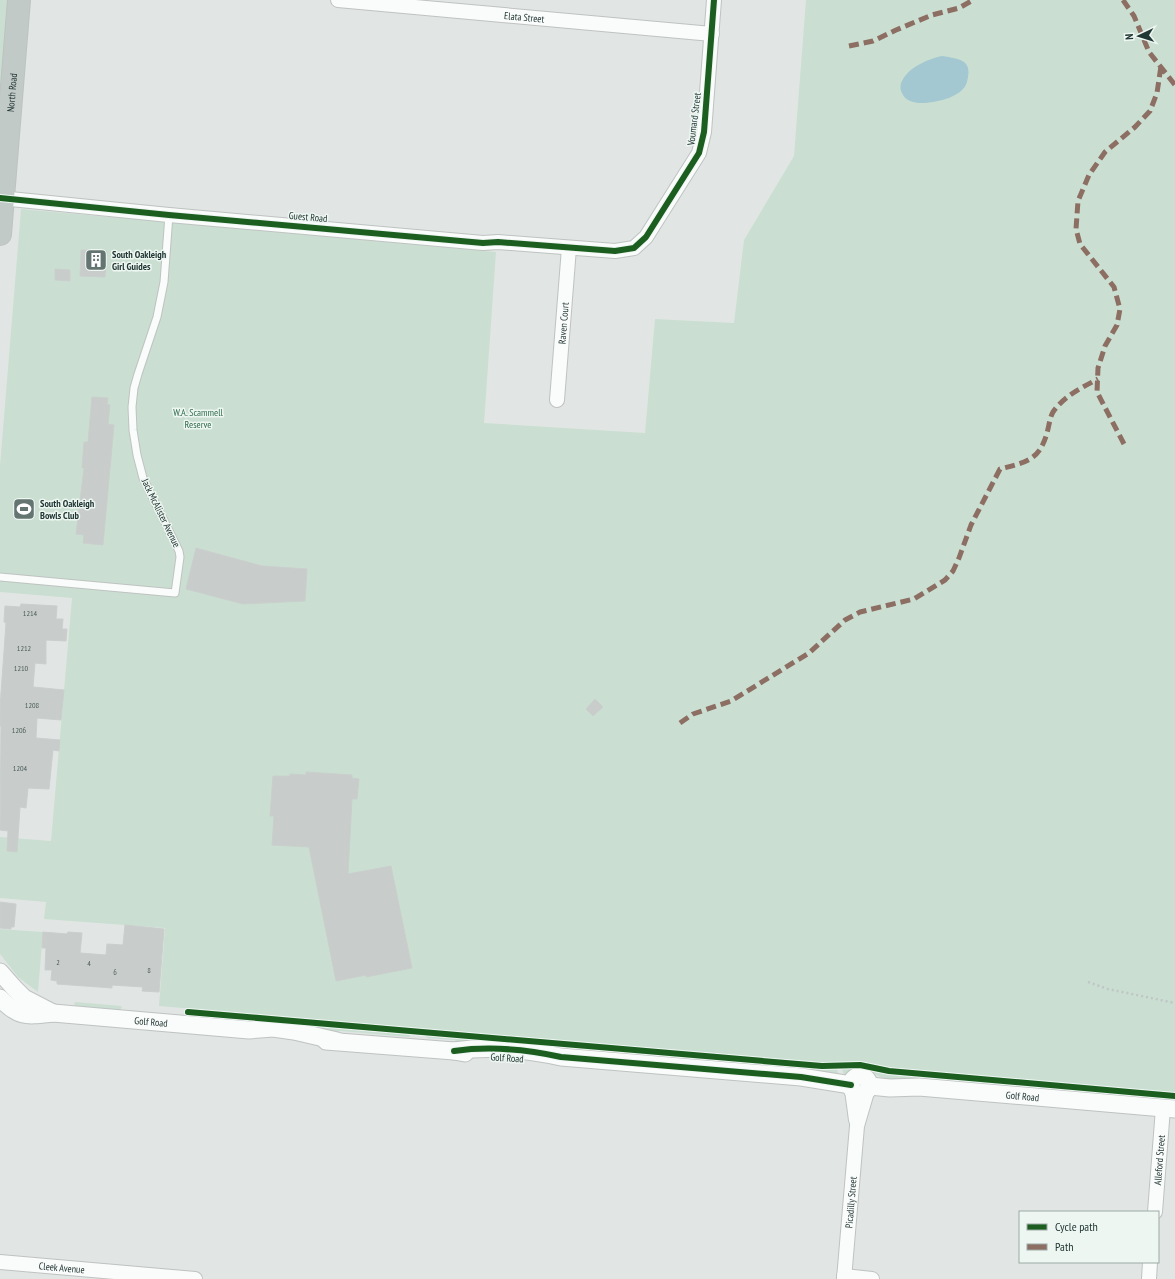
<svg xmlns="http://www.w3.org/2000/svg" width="1175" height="1279" font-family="'PT Sans Narrow',sans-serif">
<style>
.green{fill:#cadfd2}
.water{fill:#a3c8d2}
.building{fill:#c8cdcb;stroke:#cacfcd}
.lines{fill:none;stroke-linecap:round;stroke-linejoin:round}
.service-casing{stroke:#bec3c1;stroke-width:9}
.minor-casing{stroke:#bec3c1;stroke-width:16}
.tertiary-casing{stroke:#bec3c1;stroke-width:19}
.trunk-casing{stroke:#bcc3c1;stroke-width:24}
.path{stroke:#bfc6c5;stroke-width:2.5;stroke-dasharray:2 3;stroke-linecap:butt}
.service{stroke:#fafbfb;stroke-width:7}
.minor{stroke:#fafbfb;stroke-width:14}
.tertiary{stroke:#fafbfb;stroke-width:17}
.trunk{stroke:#c2cac8;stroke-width:22}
.quiet{stroke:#8d6e63;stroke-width:5;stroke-dasharray:10 5;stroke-linecap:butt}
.cycleway-casing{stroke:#eef6f2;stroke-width:8}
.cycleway{stroke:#1b5e20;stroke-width:6}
.labels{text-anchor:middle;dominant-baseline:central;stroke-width:3;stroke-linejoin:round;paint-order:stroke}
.number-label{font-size:8px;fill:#4c5d5a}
.street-label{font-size:10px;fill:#213733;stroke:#eef6f2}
.poi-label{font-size:10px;font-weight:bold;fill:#213733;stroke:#eef6f2;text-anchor:start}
.park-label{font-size:10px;fill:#2e6b4b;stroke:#eef6f2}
</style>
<rect width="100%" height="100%" fill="#e1e6e4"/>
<path class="green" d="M0,0H10L0,115Z
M806,0H1175V1093L883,1068L861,1064L844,1065L159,1006L165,928L44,919L46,902L0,898V837L51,841L72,598L0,592V466L21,209L496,252L484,423L645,433L655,319L734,323L744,240L794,156Z
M0,929L43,932L38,992L18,977L0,954Z
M75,1002L121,1006L122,1007L120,1010L76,1006L74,1004Z
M266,1022L412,1033L409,1037L341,1031H339L337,1034Z
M426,1034L555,1046V1049L457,1044L455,1040L428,1038L426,1037Z
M571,1047L827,1068H837L838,1074L571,1050Z
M861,1067L883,1073L894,1074L1175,1098V1103L887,1080C877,1076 868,1068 856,1070C852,1072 848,1074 844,1076L842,1068Z"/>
<path class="water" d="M942,56C961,59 973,60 967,82C965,90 956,95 949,98C937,102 908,109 902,93C900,90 900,84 902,81C909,67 928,59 942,56Z"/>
<path class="building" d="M81,250L107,251L105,277L80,276Z
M55,269L70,270V281L55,280Z
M92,397L108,398L107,404L110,405L108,424L114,425L103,545L83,543L84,535L76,534L84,468H82L84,442H88Z
M196,548L262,566L307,569L305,601L243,604L186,589Z
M21,604L57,606L56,619H63L62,629H67L66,641L46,640V664L35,663L33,687L64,690L61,720L37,718L36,738L60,740L59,751L53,750L49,789L28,788L26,808L20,807L17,852L7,851L8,831L0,830L1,726H0V707L6,623L4,622L5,606L20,607Z
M595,699L603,707L593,716L586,709Z
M306,772L352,775V778L359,779L357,799H352L348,874L391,866L412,968L366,977V975L336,981L309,847L272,845L274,816H270L273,776H290V774L306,775Z
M0,902L16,904L14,927H11V929L0,928Z
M125,925L164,929L159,992L142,991L143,987L112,985V988L99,987L57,984V981L51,980L52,970H45L46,948H42L43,932L67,934L68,932L82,933L80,953L106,955L107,944L123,945Z"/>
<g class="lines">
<g class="service-casing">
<path id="service" d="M0,577L175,593L180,557L179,551L143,478L137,455L133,430L132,407L134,388L138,374L157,317L164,282L169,215"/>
</g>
<g class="minor-casing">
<g id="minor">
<path id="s1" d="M338,0L712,34"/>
<path d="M0,198L169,215L483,243L498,242L615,251L634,248L646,237L699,153L704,132L714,0"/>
<path id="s2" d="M557,400L569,248"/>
<path d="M852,1090L856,1120"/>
<path id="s3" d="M1155,1212L1163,1108"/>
<path id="s4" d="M0,1262L195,1279"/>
<path d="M844,1276L872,1279"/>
<path id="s5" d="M844,1279L857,1126L867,1092"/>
<path d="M1149,1279L1150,1262"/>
</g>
</g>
<g class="tertiary-casing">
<g id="tertiary">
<path d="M0,972L15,989L24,998L53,1013"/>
<path id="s6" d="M0,998C19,1018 26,1016 53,1013L249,1030L273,1028L294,1031L337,1041"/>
<path d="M326,1041L454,1051L465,1053"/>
<path d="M454,1051C490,1046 525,1049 561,1057L801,1077L851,1085"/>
<circle cx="860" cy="1085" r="9"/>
<path id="s7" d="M870,1086L890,1088L919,1087L1175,1109"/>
</g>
</g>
<g class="trunk-casing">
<g id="trunk">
<path id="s8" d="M0,234L19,0"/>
</g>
</g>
<path class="path" d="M1088,982L1108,989L1175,1003"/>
<use href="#service" class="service"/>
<use href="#minor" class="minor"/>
<use href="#tertiary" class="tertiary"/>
<use href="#trunk" class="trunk"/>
<path class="quiet" d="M1123,0L1134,16L1149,52L1175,85
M849,46L873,41L896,30L932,15L959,8L973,0
M1124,444L1097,392L1098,368L1105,346L1117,325L1120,309L1114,287L1080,244L1076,229L1078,201L1089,175L1105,152L1135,127L1150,111L1157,93L1161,66
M680,723L693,714L731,701L809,653L845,620L860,612L914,599L945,580L953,571L959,558L971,525L1000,469C1026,462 1039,461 1047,433C1049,426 1050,417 1053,412C1064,396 1081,388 1098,379"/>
<g class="cycleway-casing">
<path id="cycleway" d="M0,198L169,215L483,243L498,242L615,251L634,248L646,237L699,153L704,132L714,0
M188,1012L822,1066L860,1065L889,1071L1175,1096
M454,1051C490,1046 525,1049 561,1057L801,1077L851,1085"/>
</g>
<use href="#cycleway" class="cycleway"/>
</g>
<defs>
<g id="building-square" transform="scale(1.15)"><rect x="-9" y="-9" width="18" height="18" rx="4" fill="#647471" stroke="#eef6f2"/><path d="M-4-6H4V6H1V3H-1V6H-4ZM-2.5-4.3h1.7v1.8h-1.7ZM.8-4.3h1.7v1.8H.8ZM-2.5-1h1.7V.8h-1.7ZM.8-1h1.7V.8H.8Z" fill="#fff"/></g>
<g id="stadium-square" transform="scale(1.15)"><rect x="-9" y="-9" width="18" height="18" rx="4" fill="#647471" stroke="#eef6f2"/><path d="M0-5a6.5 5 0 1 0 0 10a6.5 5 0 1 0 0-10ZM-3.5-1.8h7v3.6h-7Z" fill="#fff"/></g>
</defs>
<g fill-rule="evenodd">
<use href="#building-square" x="96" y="260"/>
<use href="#stadium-square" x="24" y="509"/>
</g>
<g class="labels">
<g class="number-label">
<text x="30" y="613">1214</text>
<text x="24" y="648">1212</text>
<text x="21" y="668">1210</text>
<text x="32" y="705">1208</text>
<text x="19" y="730">1206</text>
<text x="20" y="768">1204</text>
<text x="58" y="962">2</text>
<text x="89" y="963">4</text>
<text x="149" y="970">8</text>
<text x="115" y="972">6</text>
</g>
<g class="street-label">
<text stroke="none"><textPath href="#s1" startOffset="187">Elata Street</textPath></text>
<text stroke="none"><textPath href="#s8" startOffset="142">North Road</textPath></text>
<text transform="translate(694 119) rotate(-83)">Voumard Street</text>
<text transform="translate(308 217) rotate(5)">Guest Road</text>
<text stroke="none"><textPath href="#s2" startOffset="77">Raven Court</textPath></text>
<text transform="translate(161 513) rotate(64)">Jack McAlister Avenue</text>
<text stroke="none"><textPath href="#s6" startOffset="157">Golf Road</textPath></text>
<text transform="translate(507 1058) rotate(4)">Golf Road</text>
<text stroke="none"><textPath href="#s7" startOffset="153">Golf Road</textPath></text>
<text stroke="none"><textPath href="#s3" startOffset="52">Alleford Street</textPath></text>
<text stroke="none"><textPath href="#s5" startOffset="77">Picadilly Street</textPath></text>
<text stroke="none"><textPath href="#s4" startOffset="62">Cleek Avenue</textPath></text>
</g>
<g class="poi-label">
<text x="112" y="254">South Oakleigh<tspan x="112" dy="12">Girl Guides</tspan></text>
<text x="40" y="503">South Oakleigh<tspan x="40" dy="12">Bowls Club</tspan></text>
</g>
<g class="park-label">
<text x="198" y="412">W.A. Scammell<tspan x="198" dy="12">Reserve</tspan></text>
</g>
</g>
<rect x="1019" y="1211" width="140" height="52" fill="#eef6f2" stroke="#9caaa6"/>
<rect x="1027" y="1224" width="20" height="6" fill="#1b5e20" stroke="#9caaa6"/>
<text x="1055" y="1231" font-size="12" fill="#213733">Cycle path</text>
<rect x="1027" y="1244" width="20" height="6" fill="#8d6e63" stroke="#9caaa6"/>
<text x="1055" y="1251" font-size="12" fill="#213733">Path</text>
<g transform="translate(1139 36) rotate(266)" stroke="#eef6f2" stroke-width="3" paint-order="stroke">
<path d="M0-3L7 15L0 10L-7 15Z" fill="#213733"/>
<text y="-6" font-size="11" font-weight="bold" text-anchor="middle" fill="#213733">N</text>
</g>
</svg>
